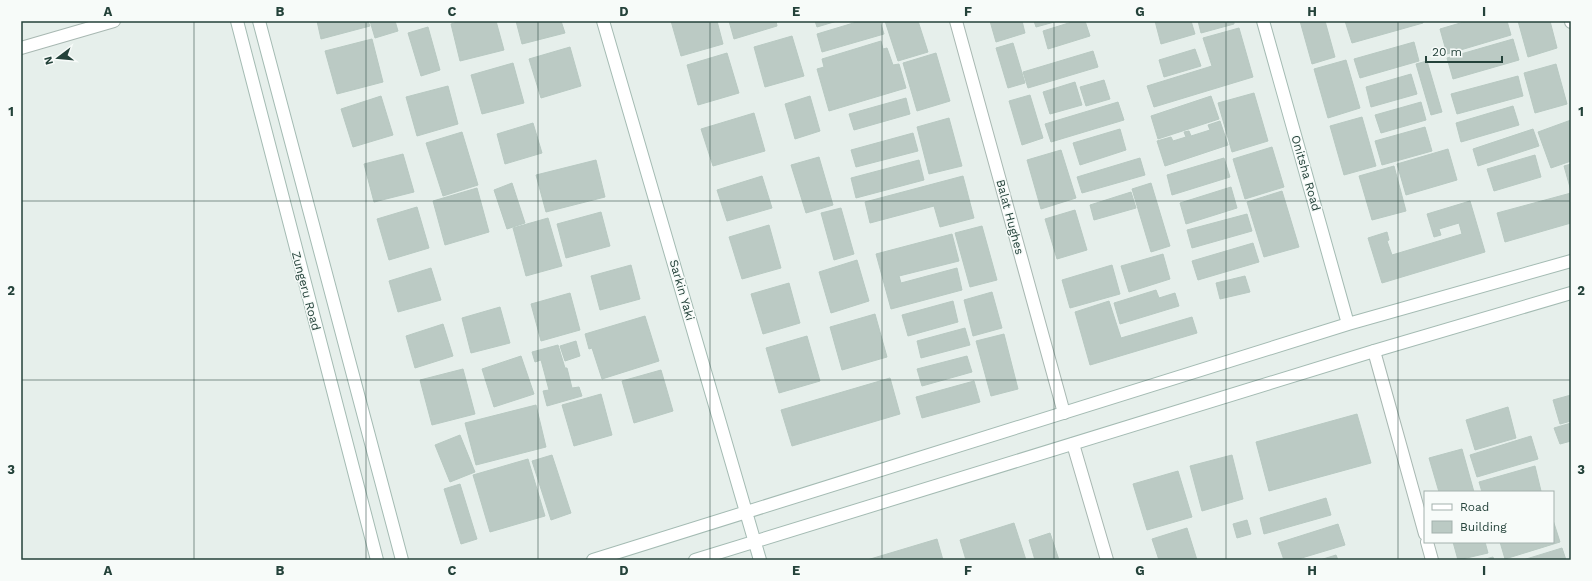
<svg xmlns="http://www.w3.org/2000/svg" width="1592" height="581" font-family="'Work Sans',sans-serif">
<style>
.building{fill:#bbcac4;stroke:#b8c9c2}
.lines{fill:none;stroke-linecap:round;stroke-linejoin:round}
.street-casing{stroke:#a8b8b2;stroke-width:14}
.secondary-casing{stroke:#a4bbb3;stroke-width:14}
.street{stroke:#fff;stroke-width:12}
.secondary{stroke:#fff;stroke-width:12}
.grid{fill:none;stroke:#24423a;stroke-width:1;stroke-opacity:0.55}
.labels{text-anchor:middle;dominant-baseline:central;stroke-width:3;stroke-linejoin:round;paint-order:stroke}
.street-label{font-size:12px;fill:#24423a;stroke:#f7fbf9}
.neatline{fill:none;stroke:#24423a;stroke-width:1.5}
.grid-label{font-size:13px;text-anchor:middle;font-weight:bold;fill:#24423a}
</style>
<rect width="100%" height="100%" fill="#e6efeb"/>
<path class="building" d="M317,21H368L370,26L321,39Z
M370,21H395L398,31L375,38Z
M461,21H496L504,50L460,61L451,24Z
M516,21H561L565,33L522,44Z
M671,21H717L723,44L681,56Z
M729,21H776L777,26L734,39Z
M815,21H837L817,27Z
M860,21H880L884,34L822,52L817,34Z
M885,21H918L928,52L898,61Z
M990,21H1022L1025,33L996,42Z
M1034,21H1058L1036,27Z
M1075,21H1085L1090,36L1048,49L1043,31Z
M1155,21H1191L1195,34L1161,44Z
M1198,21H1234V24L1201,33Z
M1300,21H1325L1335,57L1312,64Z
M1345,21H1423V23L1352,43Z
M1467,21H1507L1511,35L1447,54L1440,29Z
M1518,21H1550L1557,48L1528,57Z
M428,27L440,70L421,76L408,33Z
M1239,28L1253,77L1154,107L1147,86L1212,66L1203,38Z
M792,36L804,76L765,87L754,47Z
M372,39L383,82L337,94L325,51Z
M1513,39L1519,60L1453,79L1447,58Z
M881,41L883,49L887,48L893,65L899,64L906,88L829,111L817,69L824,67L822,59Z
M1414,42L1419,61L1360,78L1354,59Z
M1013,43L1025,83L1008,88L996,48Z
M570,47L581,86L541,98L529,59Z
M1195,49L1201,66L1164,77L1159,60Z
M1093,51L1098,67L1028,88L1023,72Z
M727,53L739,93L698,105L687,65Z
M936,53L950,101L917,111L903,63Z
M1346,60L1360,108L1328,118L1314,69Z
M1427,61L1442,112L1431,115L1416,64Z
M513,63L524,103L482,114L471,75Z
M1556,64L1567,104L1535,113L1524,73Z
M1411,74L1417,94L1371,107L1366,87Z
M1518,76L1523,96L1457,114L1451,94Z
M1104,80L1110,99L1086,106L1080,87Z
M1075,82L1082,105L1050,114L1043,92Z
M448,86L458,124L417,136L406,97Z
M1254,93L1268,141L1232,152L1218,103Z
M1030,95L1043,138L1022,145L1009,101Z
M381,96L393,135L353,147L341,109Z
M810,96L820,131L795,139L785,104Z
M1211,96L1219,119L1158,139L1151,116Z
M906,98L910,114L854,130L849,114Z
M1118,102L1124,120L1051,142L1045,124Z
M1421,102L1426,120L1381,133L1375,115Z
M1513,106L1519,125L1461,142L1456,123Z
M754,113L765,151L713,166L701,129Z
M1362,117L1376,166L1344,175L1330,126Z
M949,118L962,166L929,174L917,127Z
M1571,120V161L1551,168L1538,132Z
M1220,121L1228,145L1165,166L1157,141L1171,137L1173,141L1186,137L1184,132L1189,131L1191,136L1210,130L1208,125Z
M533,123L542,153L505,164L497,134Z
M1425,127L1432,151L1382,165L1375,141Z
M1120,129L1126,150L1080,165L1073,143Z
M1533,129L1539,146L1478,166L1473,149Z
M462,132L478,185L443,196L426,143Z
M913,133L918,151L856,167L851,150Z
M1272,147L1284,187L1245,199L1233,159Z
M1448,149L1457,180L1406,195L1397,164Z
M1061,150L1076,198L1041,209L1027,160Z
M403,154L414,192L374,202L364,164Z
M1535,155L1541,177L1494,191L1487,169Z
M819,157L833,205L806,213L791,165Z
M1140,158L1145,175L1082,193L1077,177Z
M1224,158L1230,177L1172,195L1167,175Z
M596,160L605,197L546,212L536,175Z
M919,160L924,180L856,198L851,178Z
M1571,164V191L1564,166Z
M1394,166L1406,211L1372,220L1359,176Z
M762,176L772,208L727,221L717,190Z
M963,176L974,218L940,227L934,206L870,223L865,202Z
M512,183L525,223L507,229L494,190Z
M1151,183L1170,246L1151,252L1132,189Z
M1231,187L1237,208L1186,224L1180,203Z
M477,188L489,232L445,245L433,201Z
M1282,191L1299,247L1264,257L1247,202Z
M1131,192L1136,208L1094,220L1090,205Z
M1571,193V223L1505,242L1497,213Z
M1470,201L1485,252L1382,283L1368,238L1387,232L1389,240L1387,241L1392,255L1462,234L1459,223L1439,229L1441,235L1434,237L1427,214Z
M417,207L429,248L389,260L377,219Z
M841,208L854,254L834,260L821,213Z
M1075,210L1087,250L1057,259L1045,219Z
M601,212L610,246L566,258L557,224Z
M1247,214L1252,231L1192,248L1187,230Z
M548,218L562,266L526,276L513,228Z
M769,225L781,268L742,279L729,237Z
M982,226L997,280L970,287L955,233Z
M952,234L959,261L899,276L901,283L957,268L962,290L891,309L876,254Z
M1253,243L1259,262L1198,280L1192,261Z
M1163,254L1170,279L1129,292L1121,266Z
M857,260L869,301L831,313L819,272Z
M631,265L640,299L600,310L591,276Z
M1112,265L1120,294L1070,308L1062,280Z
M431,268L441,300L398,312L389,281Z
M1245,276L1250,292L1220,299L1216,283Z
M789,283L800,323L763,334L751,294Z
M1156,290L1159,298L1175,293L1179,306L1120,324L1114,303Z
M992,292L1002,328L973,336L964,300Z
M570,293L580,330L541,341L531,304Z
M953,301L958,322L908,336L902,315Z
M1109,301L1121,338L1192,317L1197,333L1090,365L1075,312Z
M500,307L510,343L471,353L462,318Z
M875,314L887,357L842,370L830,327Z
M645,316L659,361L602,379L592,348L589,349L585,334Z
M443,324L453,356L415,368L406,336Z
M965,328L970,345L921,358L917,341Z
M1004,334L1018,389L991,396L976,341Z
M807,336L820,381L779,393L766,348Z
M576,341L580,356L565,361L560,346Z
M558,345L565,368H567L572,388L579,387L582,396L547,406L543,391L549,390L541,360L535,362L532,352Z
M521,356L534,394L494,407L482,369Z
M967,356L972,372L922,386L917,369Z
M463,369L475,414L432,425L420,380Z
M661,370L673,411L634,423L622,381Z
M890,378L900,414L792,446L781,410Z
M974,381L980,402L922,418L916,397Z
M601,394L612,435L574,446L562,405Z
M1571,395V421L1560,424L1553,400Z
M536,405L546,447L476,465L465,423Z
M1508,407L1516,438L1475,450L1466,420Z
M1357,414L1371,463L1269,491L1256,442Z
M1571,423V441L1560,444L1554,428Z
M460,435L475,472L450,482L435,445Z
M1531,436L1538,459L1477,477L1470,455Z
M1462,449L1474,492H1439L1429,458Z
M552,455L571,513L551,520L532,461Z
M1232,455L1243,499L1202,511L1190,466Z
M528,459L545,516L490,532L473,475Z
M1535,466L1541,491L1482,492L1479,482Z
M1178,471L1192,517L1147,530L1133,484Z
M460,484L477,539L461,544L444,489Z
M1326,498L1331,515L1264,534L1260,518Z
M1247,520L1251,534L1237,538L1233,524Z
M1553,520L1560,542L1505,559L1500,542H1553Z
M1014,523L1026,560H966L960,540Z
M1338,524L1345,545L1295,560H1284L1278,543Z
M1187,528L1197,560H1159L1152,539Z
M1050,533L1059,560H1035L1029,540Z
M937,539L943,560H867Z
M1453,542H1485L1488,553L1458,560Z
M1562,548L1566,560H1523Z
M1336,555L1338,560H1320Z
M1493,557L1494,560H1482Z"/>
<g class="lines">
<g class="street-casing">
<path id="street" d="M956,21L1064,413
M1571,21V22
M21,48L114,21
M1374,351L1425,534
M1073,444L1107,560
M1427,542L1432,560"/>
</g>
<g class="secondary-casing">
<path id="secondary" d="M237,21L377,560
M259,21C307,201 353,381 402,560
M603,21L760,560
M1263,21L1348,324
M593,560L1348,324L1571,261
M695,560L1374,351L1571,293"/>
</g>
<use href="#street" class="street"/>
<use href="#secondary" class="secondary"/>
</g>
<path class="grid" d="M194,21V560M366,21V560M538,21V560M710,21V560M882,21V560M1054,21V560M1226,21V560M1398,21V560M21,201H1571M21,380H1571"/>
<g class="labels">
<g class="street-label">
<text transform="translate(1306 173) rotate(74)">Onitsha Road</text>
<text transform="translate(1010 217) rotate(75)">Balat Hughes</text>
<text transform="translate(682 290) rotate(74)">Sarkin Yaki</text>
<text transform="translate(306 291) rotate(75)">Zungeru Road</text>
</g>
</g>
<rect width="1592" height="581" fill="none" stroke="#f7fbf9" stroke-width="44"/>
<rect x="1424" y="491" width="130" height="52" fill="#f7fbf9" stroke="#a3b1ad"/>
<rect x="1432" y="504" width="20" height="6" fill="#ffffff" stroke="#a3b1ad"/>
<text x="1460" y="511" font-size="12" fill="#24423a">Road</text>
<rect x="1432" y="521" width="20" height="12" fill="#bbcac4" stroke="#a3b1ad"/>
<text x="1460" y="531" font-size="12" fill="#24423a">Building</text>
<g transform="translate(58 58) rotate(254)" stroke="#f7fbf9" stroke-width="3" paint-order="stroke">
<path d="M0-3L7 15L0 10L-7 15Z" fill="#24423a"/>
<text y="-6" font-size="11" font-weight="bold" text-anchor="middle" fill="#24423a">N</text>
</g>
<path d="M1426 56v6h76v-6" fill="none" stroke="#24423a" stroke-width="2"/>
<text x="1432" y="56" font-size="12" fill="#24423a" stroke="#f7fbf9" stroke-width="3" paint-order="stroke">20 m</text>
<rect x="22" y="22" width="1548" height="537" class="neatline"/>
<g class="grid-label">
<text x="108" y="16">A</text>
<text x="280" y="16">B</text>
<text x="452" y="16">C</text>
<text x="624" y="16">D</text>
<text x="796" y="16">E</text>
<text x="968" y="16">F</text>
<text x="1140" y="16">G</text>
<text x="1312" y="16">H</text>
<text x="1484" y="16">I</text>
<text x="11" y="116">1</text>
<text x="1581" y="116">1</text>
<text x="11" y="295">2</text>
<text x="1581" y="295">2</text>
<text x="11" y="474">3</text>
<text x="1581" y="474">3</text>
<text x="108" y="575">A</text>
<text x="280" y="575">B</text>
<text x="452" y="575">C</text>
<text x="624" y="575">D</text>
<text x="796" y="575">E</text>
<text x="968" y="575">F</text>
<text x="1140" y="575">G</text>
<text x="1312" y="575">H</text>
<text x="1484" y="575">I</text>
</g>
</svg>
